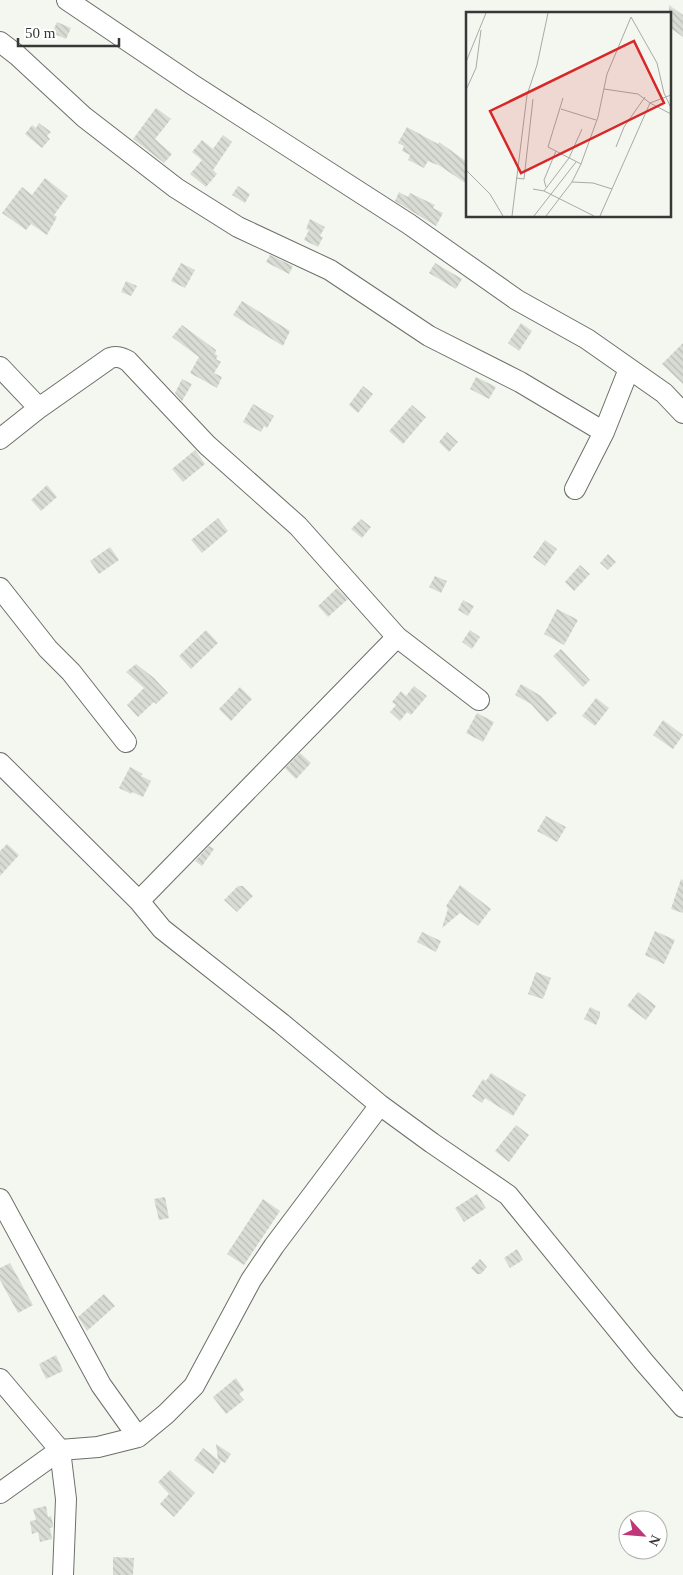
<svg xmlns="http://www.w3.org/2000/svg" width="683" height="1575" font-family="'Times New Roman',serif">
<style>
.building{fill:url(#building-back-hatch)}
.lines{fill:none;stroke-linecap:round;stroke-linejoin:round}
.minor-casing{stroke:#6d6f6a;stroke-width:22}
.minor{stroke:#fff;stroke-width:20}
.inset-road{fill:none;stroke:#a8aba5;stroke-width:1}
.view{fill:#d62828;fill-opacity:0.15;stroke:#d62828;stroke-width:2.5}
.inset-edge{fill:none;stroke:#373835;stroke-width:2.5}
</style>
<defs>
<pattern id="building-back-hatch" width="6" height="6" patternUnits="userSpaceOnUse" patternTransform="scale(1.25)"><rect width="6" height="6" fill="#d9dcd5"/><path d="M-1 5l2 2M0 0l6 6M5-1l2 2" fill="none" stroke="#bbbeb7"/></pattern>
</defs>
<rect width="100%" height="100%" fill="#f4f7f0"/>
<path class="building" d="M669,5L683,15V37L669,27Z
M57,22L71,28L66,39L52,33Z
M156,108L171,119L155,139L172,154L164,163L133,139Z
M39,123L51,132L47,136L50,139L42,148L25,134L32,125L36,128Z
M407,127L438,144L439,142L467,162V184L437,164V165L428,161L424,168L408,160L410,155L402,151L404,146L398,143Z
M223,135L232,142L213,170L217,174L206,187L190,174L202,160L192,152L202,140L213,149Z
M45,178L68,196L54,215L57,217L47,235L31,224L26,230L2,213L22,187L32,195Z
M238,186L250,194L245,203L232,195Z
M399,192L408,197L410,193L435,205L433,208L443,213L436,226L395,201Z
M310,219L325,227L320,236L323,237L318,247L304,240L309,230L306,229Z
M270,255L293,266L289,274L266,262Z
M181,263L195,270L185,288L171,281Z
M435,263L462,279L456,289L429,273Z
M126,281L137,286L131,296L121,292Z
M242,301L290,331L283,346L233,315Z
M521,323L532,331L519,351L508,343Z
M182,325L216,350L215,354L218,356L216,359L221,362L214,373L222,377L217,388L190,373L199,357L172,337Z
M683,343V384L662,364Z
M476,377L496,387L489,399L470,389Z
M182,379L192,384L182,401L175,393Z
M363,386L373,394L358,413L349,405Z
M253,404L274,416L267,428L264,426L261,432L243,422Z
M412,405L426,417L403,444L389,431Z
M447,432L458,442L449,452L439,442Z
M195,450L205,464L183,482L172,469Z
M47,485L57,497L41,511L31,500Z
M218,518L228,531L202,553L191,540Z
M361,519L371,527L362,538L351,529Z
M545,540L557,549L545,566L533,557Z
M110,547L119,560L99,574L90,561Z
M608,554L616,562L608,570L600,563Z
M580,565L590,574L574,591L565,582Z
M435,576L447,581L441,593L429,587Z
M337,588L348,599L328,617L318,606Z
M463,600L474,606L468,616L458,610Z
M557,609L578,620L564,645L544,634Z
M206,630L218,643L191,669L179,656Z
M470,630L480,637L472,649L462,642Z
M561,649L590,680L583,687L553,656Z
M136,664L154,678L168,693L156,704L154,702L138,717L127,705L144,688L126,672Z
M521,684L541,696L557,713L547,722L531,704L515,695Z
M414,686L427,696L411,715L407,712L400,721L390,712L396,705L392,702L401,691L406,696Z
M240,687L252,699L231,721L219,709Z
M596,698L609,708L595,726L582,716Z
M477,713L494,722L483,742L466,733Z
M663,720L683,735L673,749L653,735Z
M300,753L311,763L296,779L285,768Z
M130,767L143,774L141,776L151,781L143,797L132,792L131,794L119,788Z
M546,816L566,827L557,842L537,831Z
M7,844L19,855L0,876V851Z
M209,846L214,849L202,866L195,861Z
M681,879L683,880V913L671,909Z
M460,885L491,909L478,926L460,913L442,928L448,909L446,906Z
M238,886H243L253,896L237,912L224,900Z
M655,931L675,940L664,964L645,955Z
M422,932L441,941L436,952L417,942Z
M536,972L551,978L543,999L528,994Z
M638,992L656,1006L646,1020L627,1006Z
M590,1007L600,1012V1016L596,1025L584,1019Z
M491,1073L526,1095L513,1116L485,1098L482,1103L472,1096L483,1079L486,1081Z
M516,1125L529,1135L509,1162L495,1151Z
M477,1194L486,1208L464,1222L455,1208Z
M165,1197L169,1218L159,1220L154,1199Z
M263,1199L280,1211L244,1265L227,1254Z
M517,1249L523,1260L510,1268L504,1258Z
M480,1259L487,1267L481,1274H477L471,1268Z
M10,1263L33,1305L18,1313L0,1280V1268Z
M104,1294L115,1306L87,1331L78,1317Z
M56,1355L63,1371L46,1379L39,1364Z
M236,1378L244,1390L239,1394L244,1400L226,1414L213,1397Z
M216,1444L231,1454L225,1463L218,1459Z
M203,1448L221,1462L213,1474L194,1460Z
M170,1470L195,1493L174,1517L160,1504L169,1494L158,1482Z
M46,1506L48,1517L51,1516L53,1524V1527L50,1528L52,1539L40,1542L38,1532L32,1534L30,1521L36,1520L33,1509Z
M113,1557L134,1558L133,1575H113Z"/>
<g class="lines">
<g class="minor-casing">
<path id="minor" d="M67,0L193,85L409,224L517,300L587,339L664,393L683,413
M0,42L17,55L84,117L176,188L238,227L330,270L429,336L520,382L604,432
M0,367L39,408
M0,439L39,408L110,358C117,356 121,357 128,361L207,445L298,526L397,637L479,700
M575,489L604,432L629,369
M0,588L48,649L71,672L126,742
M0,763L139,901L162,929L281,1023L380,1105L432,1143L508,1195L644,1362L683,1407
M139,901L397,637
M0,1199L101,1385L138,1437
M0,1379L60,1450L0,1493
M63,1575L66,1499L60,1450L98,1447L138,1437L166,1414L194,1386L251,1280L274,1246L380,1105"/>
</g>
<use href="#minor" class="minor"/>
</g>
<g transform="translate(466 12)">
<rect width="205" height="205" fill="#f4f7f0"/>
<path class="inset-road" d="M0,50L20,1M138,77L172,82L184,91L205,83M0,78L10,56L15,18M97,86L82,135L115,152M95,97L130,108M150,135L158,115L179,85M0,158L24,182L37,204M50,166L58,167L67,87M106,170L127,171L146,177M80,175L78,168L90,139M67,177L78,179L128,204M78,179L103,146L116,117M46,204L61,83L71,53L82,1M68,204L110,150M80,204L106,170L115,152L132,105L141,62L165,5L191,51L198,81L205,96M134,204L184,91L205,102"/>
<path class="view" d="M168,29L198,91L55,161L24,99Z"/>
<rect width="205" height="205" class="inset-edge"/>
</g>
<g transform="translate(643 1535) rotate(116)"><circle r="24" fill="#ffffff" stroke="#afafae"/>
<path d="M0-4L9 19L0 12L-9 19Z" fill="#be3778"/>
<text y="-8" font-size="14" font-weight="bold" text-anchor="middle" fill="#373835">N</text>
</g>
<path d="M18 38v8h101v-8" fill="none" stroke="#373835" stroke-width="2.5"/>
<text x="25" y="38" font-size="15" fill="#373835" stroke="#ffffff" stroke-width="4" paint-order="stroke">50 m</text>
</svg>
